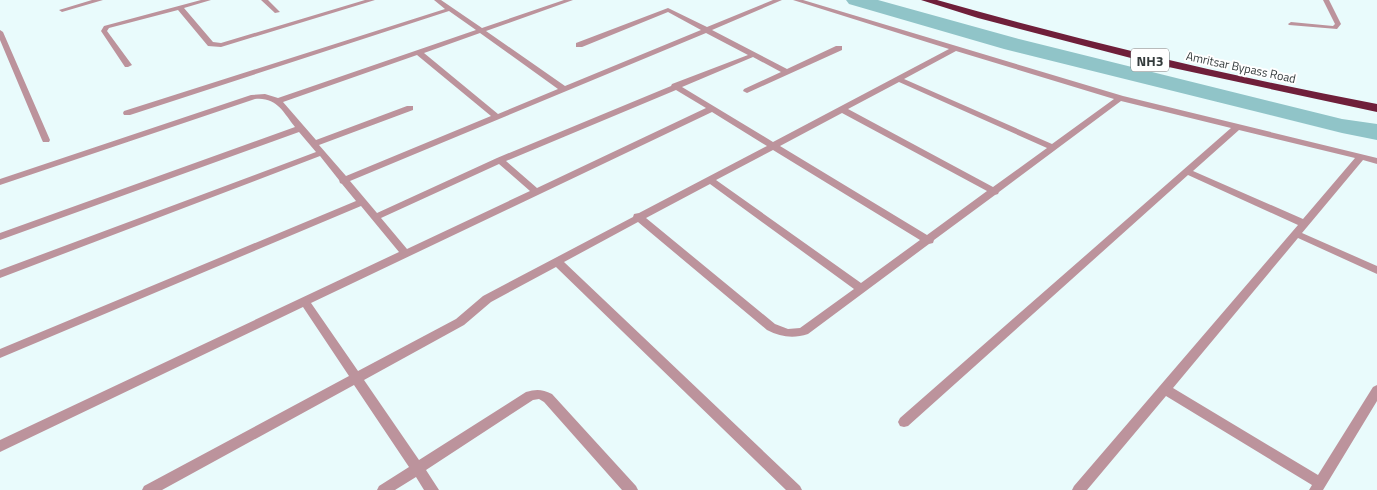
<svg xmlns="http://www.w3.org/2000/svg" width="1377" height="490" font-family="'Titillium Web',sans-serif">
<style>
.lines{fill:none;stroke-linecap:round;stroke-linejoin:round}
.river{fill:#90c4c8;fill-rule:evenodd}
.street{fill:#bc939c;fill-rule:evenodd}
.highway{fill:#6f1f3a;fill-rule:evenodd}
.labels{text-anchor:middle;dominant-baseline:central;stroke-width:4;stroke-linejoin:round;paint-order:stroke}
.far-street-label{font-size:12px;fill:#343b3c;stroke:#fff}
.shield{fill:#fff;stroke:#717676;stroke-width:1}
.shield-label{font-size:14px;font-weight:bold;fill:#343b3c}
</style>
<rect width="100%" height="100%" fill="#e9fbfc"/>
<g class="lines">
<path class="river" d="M846,0H878L1019,39L1342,119L1377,124V140L1342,133L1004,49L849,4Z"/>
<path class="street" d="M92,0H103L62,12L59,10Z
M201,0H211L184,8L213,42L221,43L365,0H375L221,47L208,46L178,10L109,28L107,31L132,65L128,67H125L101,31L104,26Z
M261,0H268L280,12L275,13Z
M434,0H441L482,28L564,0H573L486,31L565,86L701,30L668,12L582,47H576V43L668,8L707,27L773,0H782L712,30L787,69L836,46H842V50L747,93L743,91L744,89L781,72L753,57L682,87L773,142L949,49L793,0H803L1123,96L1377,158V164L1363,160L1302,233L1377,266V274L1298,238L1173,388L1318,475L1373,387L1377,385V401L1323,490H1309L1312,485L1166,396L1087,490H1072L1074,486L1298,225L1188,175L908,426L904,427L900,426L898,422L900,418L1231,128L1121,101L999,192L998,194L995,195L934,240L933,243L929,244L808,334C793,339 781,337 767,330L638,222L564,262L800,486L802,490H786L556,267L491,302L464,325L364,380L419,460L526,392C536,389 542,389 552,394L636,486L638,490H622L544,402L539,399L533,400L426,470L439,490H424L416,477L395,490H377L379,486L409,467L354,385L162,490H142L144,486L349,376L303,307L0,452V440L399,252L361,206L0,358V349L356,201L342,184L340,183L339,180L320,156L0,278V270L316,152L299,132L0,240V233L295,127C283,112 277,97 255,99L0,185V179L251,95L265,94L278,98L476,30L449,11L130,115H124L123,113L124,111L445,9ZM480,33L558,89L498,114L424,53ZM706,33L748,55L672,84L671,86L497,158L377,213L350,181ZM956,51L1114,99L1052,144L904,79ZM417,55L491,116L346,176L319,145L413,110V106H407L316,140L283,102ZM899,82L1047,148L993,187L848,109ZM676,90L706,108L537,188L506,161ZM712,112L767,146L639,213L634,214L633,217L483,296L456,319L358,371L311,303ZM842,113L987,191L927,235L780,146ZM1239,130L1355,158L1303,219L1193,171ZM773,150L920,240L861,283L716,180ZM499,164L530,191L407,249L381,218ZM710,184L854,289L800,328L788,329L775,324L646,218Z
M1323,0H1329L1341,24L1337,29L1289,25L1288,24L1291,22L1333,26L1335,24Z
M0,30L3,32L50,140L49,142H43L42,140L0,40Z"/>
<path class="highway" d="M921,0H937C1082,41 1229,76 1377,104V112L1150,63L978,18Z"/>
</g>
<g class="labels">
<g class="far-street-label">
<text transform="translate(1241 67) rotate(12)">Amritsar Bypass Road</text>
</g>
<rect class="shield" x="1131" y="48.5" width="38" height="23" rx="4"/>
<g class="shield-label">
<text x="1150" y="60">NH3</text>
</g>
</g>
</svg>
